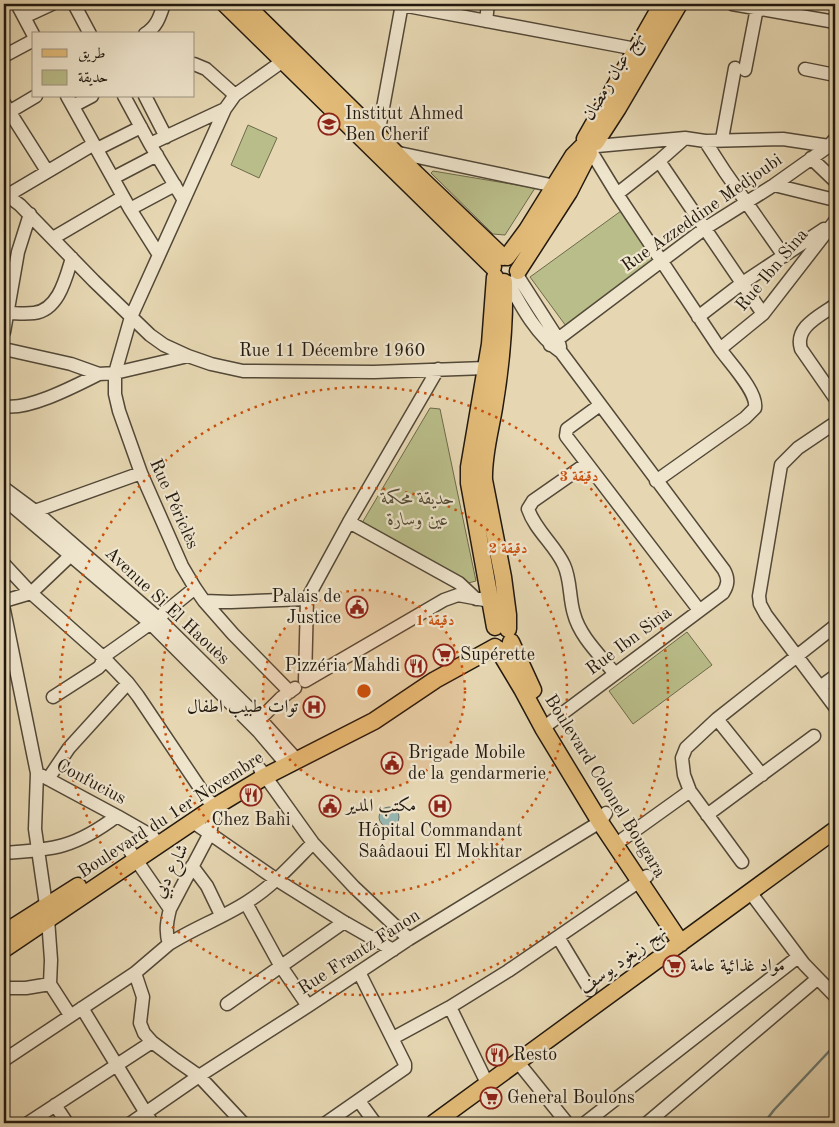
<svg xmlns="http://www.w3.org/2000/svg" width="839" height="1127" font-family="'Old Standard TT',Amiri,serif">
<style>
.green{fill:#b9bd89;stroke:#6d6a4c}
.water{fill:#97b8b3;stroke:#687871}
.lines{fill:none;stroke-linecap:round;stroke-linejoin:round}
.stream{stroke:#687871;stroke-width:2.5}
.minor-casing{stroke:#524838;stroke-width:15}
.major-casing{stroke:#21180f;stroke-width:19}
.minor{stroke:#efe5cd;stroke-width:12}
.major{stroke:#e3bc79;stroke-width:16}
.ring{fill:none;stroke:#ca4f0c;stroke-width:2.5;stroke-dasharray:2.5 5}
.labels{text-anchor:middle;dominant-baseline:central;stroke-width:4.5;stroke-linejoin:round;paint-order:stroke}
.street-label{font-size:18px;fill:#21180f;stroke:#efe5cd}
.poi-label{font-size:18px;fill:#21180f;stroke:#efe5cd;text-anchor:start}
.park-label{font-size:18px;font-style:italic;fill:#4f4a34;stroke:#efe5cd}
.centre{fill:#ca4f0c;stroke:#efe5cd;stroke-width:2.5}
.ring-label{font-size:15px;text-anchor:middle;font-weight:bold;fill:#ca4f0c;stroke:#efe5cd;stroke-width:4.5;stroke-linejoin:round;paint-order:stroke}
</style>
<rect width="100%" height="100%" fill="#e6d7b2"/>
<filter id="stains"><feTurbulence type="fractalNoise" baseFrequency=".004" numOctaves="4"/><feColorMatrix values="0 0 0 0 .2 0 0 0 0 .09 0 0 0 0 .02 0 0 0 .5 -.17"/></filter>
<radialGradient id="worn" r=".72"><stop offset=".6" stop-color="#630" stop-opacity="0"/><stop offset="1" stop-color="#630" stop-opacity=".3"/></radialGradient>
<path class="green" d="M248,125L277,138L259,178L231,165Z
M433,171L535,188L505,235L493,234L431,173Z
M621,211L656,261L566,326L530,277Z
M430,408L440,409L476,581L464,584L362,523Z
M687,632L712,665L633,724L609,691Z"/>
<path class="water" d="M379 817a10 10 0 1 1 20 0a10 10 0 1 1-20 0Z"/>
<g class="lines">
<path class="stream" d="M764,1123L774,1110L835,1045"/>
<g class="minor-casing">
<path id="minor" d="M17,4L34,36
M74,4L90,34
M732,4L835,22
M402,5L636,49
M24,17L52,4
M486,21L488,4
M145,34C157,27 160,16 164,4
M4,56L34,40
M283,61L235,95L225,109L131,317L115,373V394L119,411L141,473L182,566L195,588L204,601L231,602L307,599
M194,64L206,69L235,95
M805,69L835,75
M745,70L757,8
M67,96L130,209L159,255
M124,96L150,144L225,109
M145,96L166,137
M4,103L47,171
M73,106L92,96
M9,112L36,96
M378,135L402,4
M722,139L735,68
M705,141L725,172L784,256
M150,144L183,199
M597,146L685,138L705,141L783,139L829,146
M97,149L141,127
M394,152L555,186
M592,153L617,194L720,349
M811,158L835,181
M659,161L763,314
M113,178L157,155
M774,185L835,200
M4,193L20,205L94,281L150,335L164,345L188,356L211,364L243,371L374,372L486,368
M617,194L659,161L685,138
M8,195L94,144
M130,209L175,185
M53,238L123,197
M517,275L558,339L560,347
M508,282C521,306 537,336 561,352L724,570C729,579 728,585 723,593L543,728
M835,305C820,316 794,327 801,349L835,398
M6,313C15,313 25,314 34,313C59,310 66,277 72,258
M698,317L741,284L824,229
M4,332L18,252L30,214
M550,345L704,229L774,185L829,146L835,139
M4,349L71,364L99,374L115,373L188,356
M438,369L349,522L307,599L305,681L444,600L458,595L490,601
M600,405L567,429L566,436L699,610
M4,406C28,411 77,385 99,374
M835,423L798,448L781,465L759,596L760,604L766,615L835,707
M586,464L533,501L528,509C535,530 555,545 564,565C571,580 569,598 574,614C580,637 601,656 615,674
M656,481L745,418L755,408C758,392 729,362 720,349L763,314L835,221
M4,488L35,511L158,618L260,719L297,760
M4,499L150,623L259,732L287,765
M35,511L141,473
M349,522L459,583L476,599
M4,564L31,593L71,555
M4,601L31,593L103,657L128,683L138,696L208,800L216,806L210,833L170,909C167,921 165,931 169,944L135,973L4,1060
M204,601L233,634L290,692
M4,610L37,773
M820,687L835,676
M53,697L98,668L101,665L103,657L158,618L195,588
M260,719L281,698L295,688
M717,719L762,775
M260,769L313,843L354,887L409,939
M48,779L69,748L128,683
M707,815L814,736
M193,822L277,880L344,922L393,950
M623,839L690,791
M130,851L170,909
M4,853C54,850 76,847 117,816
M742,862L690,791L684,775L683,767L682,758L686,748L717,719L835,626
M192,866L207,886L221,915
M750,892L804,964L835,996
M246,903L280,965L308,1006
M558,937L590,990
M169,944C194,928 222,918 247,902C273,886 292,864 313,843
M135,973L143,997L140,1023L144,1033L152,1042L176,1060L199,1076L243,1123
M4,988H26L50,984
M227,1004L344,922
M82,1008L152,1123
M70,1015L50,984L51,960L48,919L35,829L37,773L117,816L152,836L159,845
M393,1038L450,1007
M517,1061L567,1123
M487,1083L450,1007L508,971L647,876
M359,1101L375,1123
M55,1105L67,1123
M28,1123L152,1042
M131,1123L199,1076L308,1006L409,939L600,822L606,813
M326,1123L405,1068V1064L359,972
M585,1123L798,957
M647,1123L817,979"/>
</g>
<g class="major-casing">
<path id="major" d="M225,4L493,267
M245,4L378,135L415,173L503,257
M585,139L662,4
M596,142L618,108L679,4
M507,257L527,230L573,156L582,147
M518,271L569,192L589,153
M495,277L490,344L469,467V483L495,627
M504,282C505,324 501,366 494,408C490,432 483,456 484,480L503,577L508,615V629
M511,642L533,690
M498,649L522,689L543,728L600,822L681,943
M4,933L78,886
M4,949L216,806L264,777L374,721L435,680L495,647
M434,1123L835,830"/>
</g>
<use href="#minor" class="minor"/>
<use href="#major" class="major"/>
</g>
<circle cx="364" cy="691" r="101" fill="#ca4f0c" fill-opacity=".12"/>
<g class="ring">
<circle cx="364" cy="691" r="101"/>
<circle cx="364" cy="691" r="203"/>
<circle cx="364" cy="691" r="304"/>
</g>
<defs>
<g id="university-ring" transform="scale(1.125)"><circle r="9.5" fill="#efe5cd" stroke="#8f2418" stroke-width="1.5"/><path d="M0-5L7-2L0 1L-7-2ZM-4 1L0 2.5L4 1V4Q0 6-4 4Z" fill="#8f2418"/></g>
<g id="civic-ring" transform="scale(1.125)"><circle r="9.5" fill="#efe5cd" stroke="#8f2418" stroke-width="1.5"/><path d="M-.6-6.5H3V-4.5H.6V-3L4-1V1h2V6H-6V1h2V-1L-.6-3ZM-1.2 2.5V6h2.4V2.5Z" fill="#8f2418"/></g>
<g id="supermarket-ring" transform="scale(1.125)"><circle r="9.5" fill="#efe5cd" stroke="#8f2418" stroke-width="1.5"/><path d="M-6-5.5h2.5l.6 2H6L4.5 2H-2.5L-4.4-4H-6ZM-1.5 3.2a1.3 1.3 0 1 0 .1 0ZM3 3.2a1.3 1.3 0 1 0 .1 0Z" fill="#8f2418"/></g>
<g id="restaurant-ring" transform="scale(1.125)"><circle r="9.5" fill="#efe5cd" stroke="#8f2418" stroke-width="1.5"/><path d="M-5-6h1v4h1v-4h1v4h1v-4h1v5L-1.5 .5V6h-2V.5L-5-1ZM5-6V6H3V1.5H1.5Q1.5-4 5-6Z" fill="#8f2418"/></g>
<g id="hospital-ring" transform="scale(1.125)"><circle r="9.5" fill="#efe5cd" stroke="#8f2418" stroke-width="1.5"/><path d="M-5-5h3v3.5h4V-5h3V5h-3V1.5h-4V5h-3Z" fill="#8f2418"/></g>
</defs>
<g fill-rule="evenodd">
<use href="#university-ring" x="329" y="124"/>
<use href="#civic-ring" x="357" y="607"/>
<use href="#supermarket-ring" x="444" y="655"/>
<use href="#restaurant-ring" x="416" y="666"/>
<use href="#hospital-ring" x="314" y="707"/>
<use href="#civic-ring" x="392" y="763"/>
<use href="#restaurant-ring" x="251" y="795"/>
<use href="#civic-ring" x="330" y="806"/>
<use href="#hospital-ring" x="440" y="806"/>
<use href="#supermarket-ring" x="674" y="966"/>
<use href="#restaurant-ring" x="497" y="1055"/>
<use href="#supermarket-ring" x="491" y="1098"/>
</g>
<g class="labels">
<g class="street-label">
<text transform="translate(613 76) rotate(-59)">نهج عبان رمضان</text>
<text transform="translate(702 213) rotate(-35)">Rue Azzeddine Medjoubi</text>
<text transform="translate(772 270) rotate(-50)">Rue Ibn Sina</text>
<text x="332" y="351">Rue 11 Décembre 1960</text>
<text transform="translate(174 504) rotate(66)">Rue Périclès</text>
<text transform="translate(167 606) rotate(43)">Avenue Si El Haouès</text>
<text transform="translate(629 641) rotate(-37)">Rue Ibn Sina</text>
<text transform="translate(91 782) rotate(28)">Confucius</text>
<text transform="translate(605 786) rotate(58)">Boulevard Colonel Bougara</text>
<text transform="translate(171 815) rotate(-33)">Boulevard du 1er Novembre</text>
<text transform="translate(171 871) rotate(-63)">شارع دبي</text>
<text transform="translate(359 952) rotate(-33)">Rue Frantz Fanon</text>
<text transform="translate(623 960) rotate(-36)">نهج زيغود يوسف</text>
</g>
<g class="poi-label">
<text x="345" y="114">Institut Ahmed<tspan x="345" dy="21">Ben Cherif</tspan></text>
<text x="341" y="597" text-anchor="end">Palais de<tspan x="341" dy="21">Justice</tspan></text>
<text x="460" y="655">Supérette</text>
<text x="400" y="666" text-anchor="end">Pizzéria Mahdi</text>
<text x="298" y="707" text-anchor="end">توات طبيب اطفال</text>
<text x="408" y="753">Brigade Mobile<tspan x="408" dy="21">de la gendarmerie</tspan></text>
<text x="346" y="806">مكتب المدير</text>
<text x="251" y="820" text-anchor="middle">Chez Bahi</text>
<text x="440" y="831" text-anchor="middle">Hôpital Commandant<tspan x="440" dy="21">Saâdaoui El Mokhtar</tspan></text>
<text x="690" y="966">مواد غذائية عامة</text>
<text x="513" y="1055">Resto</text>
<text x="507" y="1098">General Boulons</text>
</g>
<g class="park-label">
<text x="418" y="499">حديقة محكمة<tspan x="418" dy="21">عين وسارة</tspan></text>
</g>
</g>
<circle cx="364" cy="691" r="8" class="centre"/>
<g class="ring-label">
<text x="579" y="481">3 دقيقة</text>
<text x="508" y="553">2 دقيقة</text>
<text x="435" y="625">1 دقيقة</text>
</g>
<rect width="839" height="1127" fill="none" stroke="#e6d7b2" stroke-width="20"/>
<rect x="5" y="5" width="829" height="1117" fill="none" stroke="#21180f" stroke-width="2.5"/>
<rect x="10" y="10" width="819" height="1107" fill="none" stroke="#21180f"/>
<rect x="32" y="32" width="162" height="65" fill="#efe5cd" stroke="#9d9381"/>
<rect x="42" y="49" width="25" height="8" fill="#e3bc79" stroke="#9d9381"/>
<text x="78" y="58" font-size="15" fill="#21180f">طريق</text>
<rect x="42" y="70" width="25" height="15" fill="#b9bd89" stroke="#9d9381"/>
<text x="78" y="82" font-size="15" fill="#21180f">حديقة</text>
<rect width="100%" height="100%" filter="url(#stains)"/>
<rect width="100%" height="100%" fill="url(#worn)"/>
</svg>
